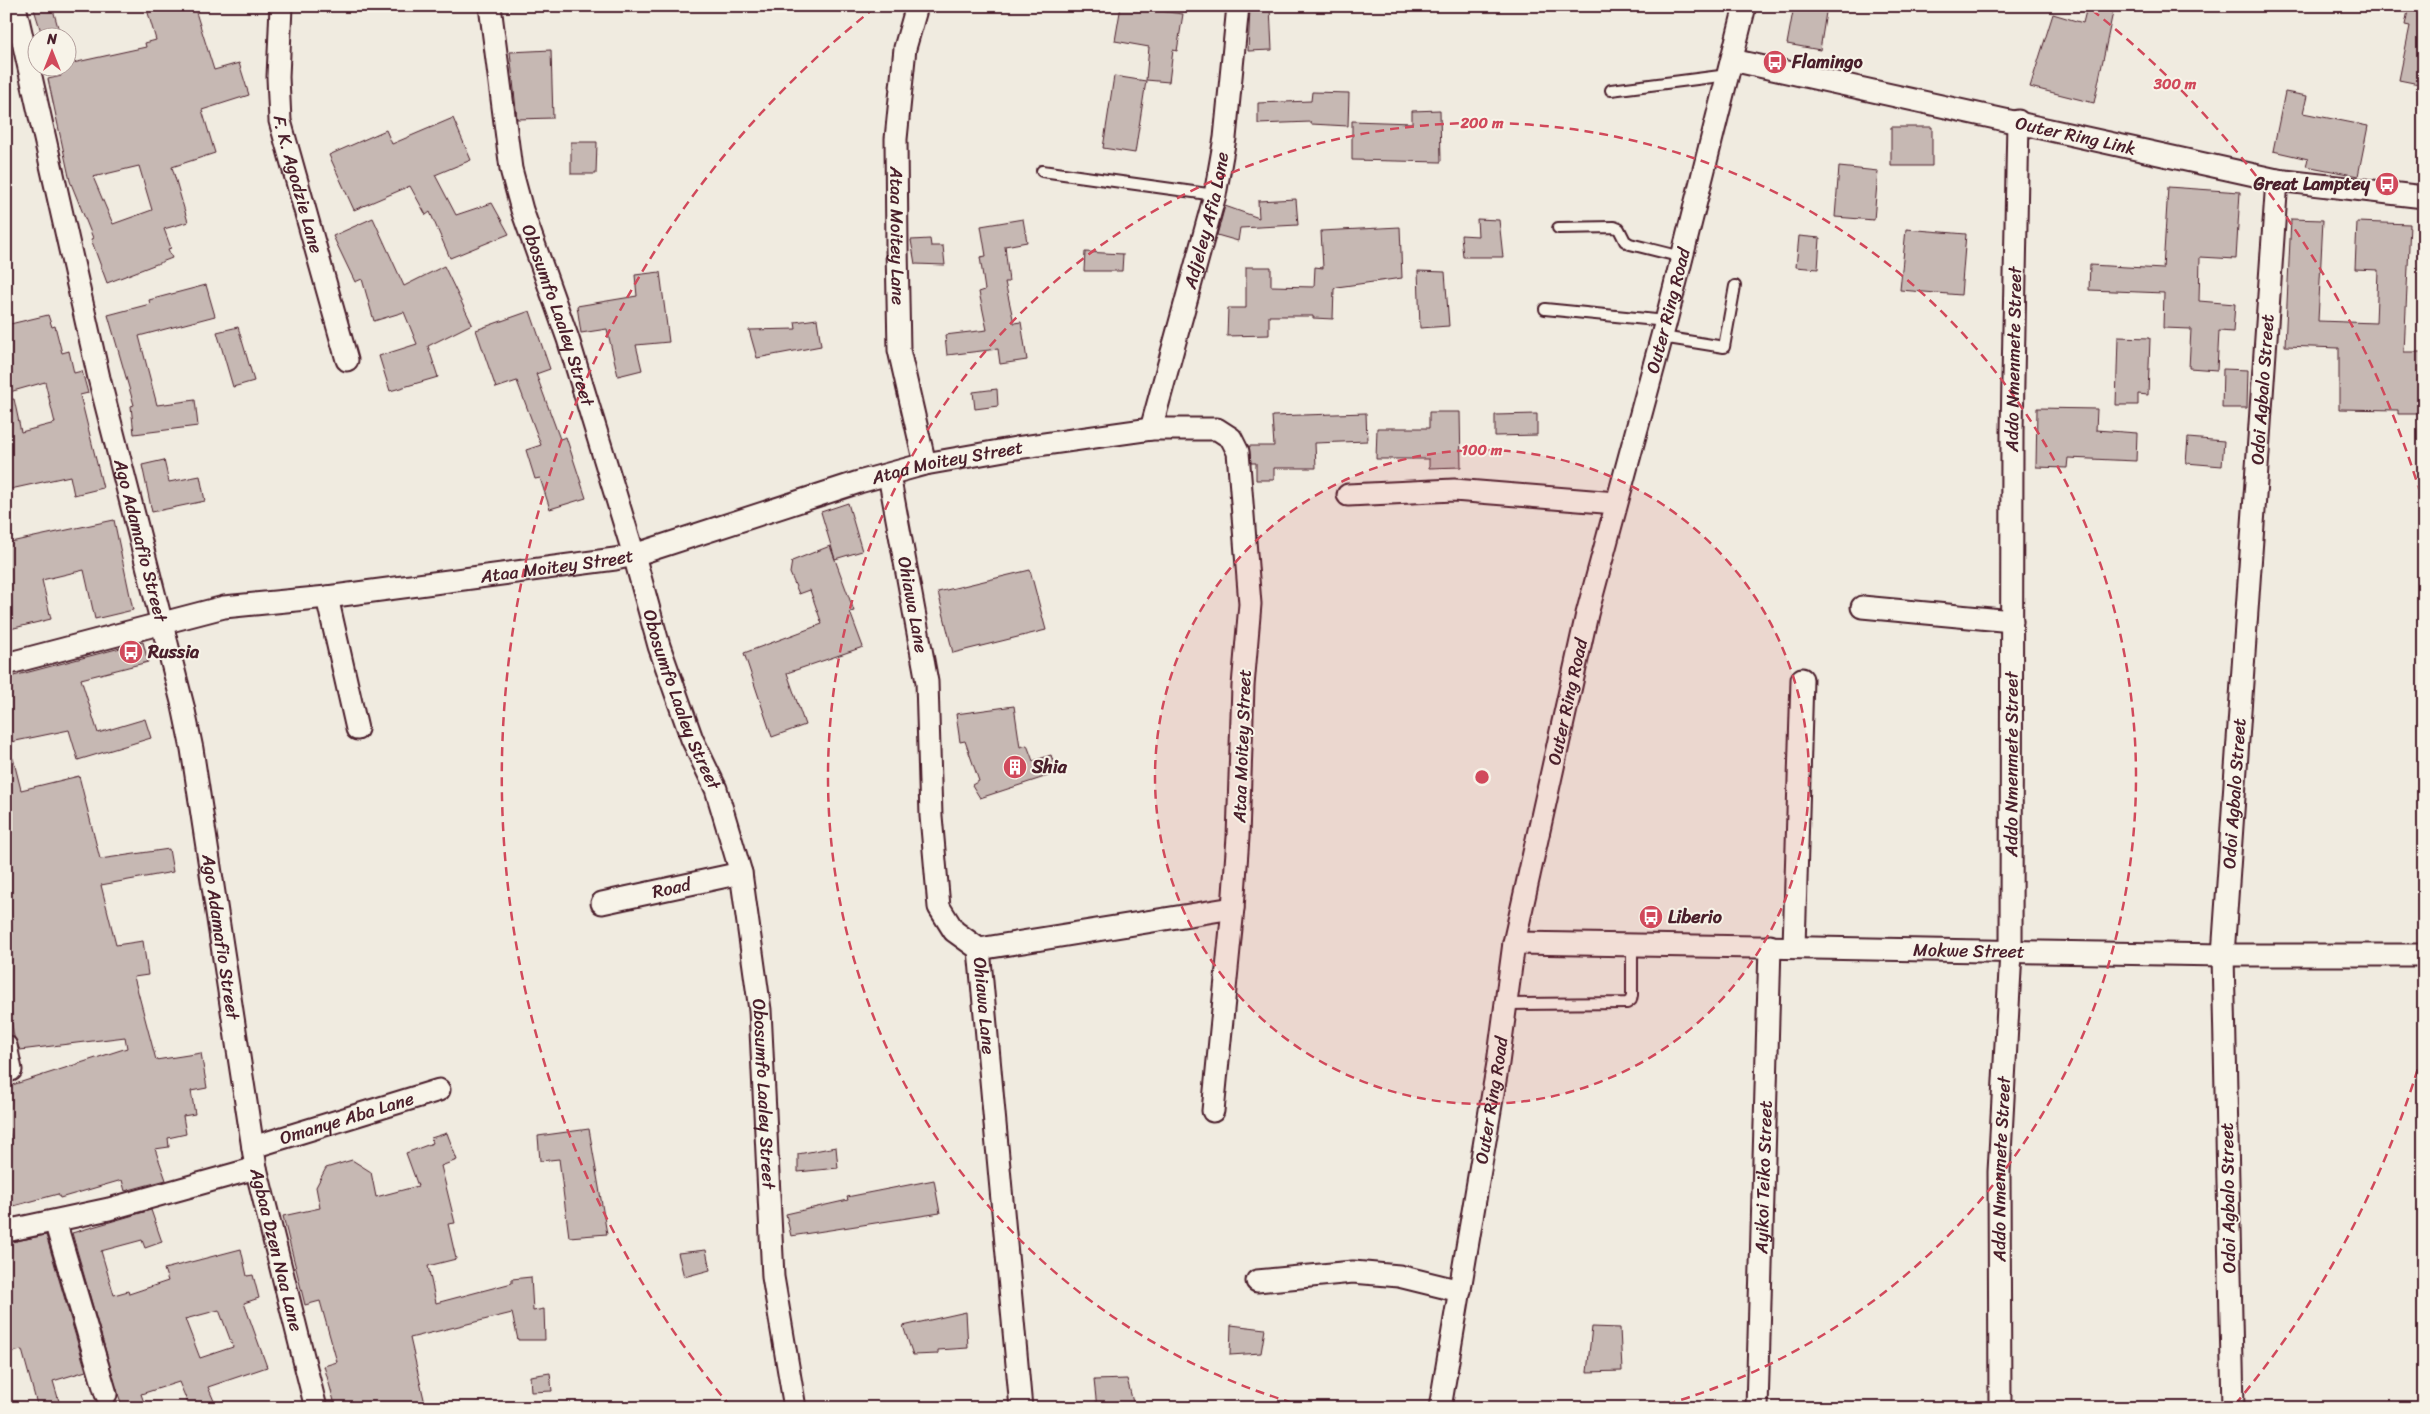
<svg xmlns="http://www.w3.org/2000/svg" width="2430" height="1414" font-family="Sriracha,sans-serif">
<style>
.building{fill:#c6b8b3;stroke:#4a1f2b;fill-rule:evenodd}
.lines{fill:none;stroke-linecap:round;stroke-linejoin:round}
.lane-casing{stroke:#4a1f2b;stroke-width:14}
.street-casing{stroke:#4a1f2b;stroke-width:25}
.lane{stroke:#f7f3e8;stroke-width:10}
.street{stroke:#f7f3e8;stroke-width:21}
.ring{fill:none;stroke:#d1495b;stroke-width:2.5;stroke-dasharray:9 6}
.labels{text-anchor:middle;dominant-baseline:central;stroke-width:4;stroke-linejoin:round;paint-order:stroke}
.poi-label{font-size:18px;font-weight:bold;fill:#4a1f2b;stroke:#f7f3e8;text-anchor:start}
.street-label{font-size:18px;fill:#4a1f2b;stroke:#f7f3e8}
.centre{fill:#d1495b;stroke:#f7f3e8;stroke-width:2.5}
.ring-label{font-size:15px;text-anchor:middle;font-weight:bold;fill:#d1495b;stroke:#f7f3e8;stroke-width:4;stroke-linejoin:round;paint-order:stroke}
</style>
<rect width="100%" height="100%" fill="#f0ebe0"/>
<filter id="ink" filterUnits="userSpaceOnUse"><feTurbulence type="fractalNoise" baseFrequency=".02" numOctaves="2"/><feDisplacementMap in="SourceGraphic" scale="10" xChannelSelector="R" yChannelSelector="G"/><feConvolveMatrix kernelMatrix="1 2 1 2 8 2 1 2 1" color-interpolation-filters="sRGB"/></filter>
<g filter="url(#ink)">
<path class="building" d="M33,6H52L61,38H43Z
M146,6H194L214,70L239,63L249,95L202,110L215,153L172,167L188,222L164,229L171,248L168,249L172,258L107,283L91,239L93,238L70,181L48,79L61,76L59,68H68V64L146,47L145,43L156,40ZM139,166L152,210L113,224L93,177Z
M1121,6L1183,14L1177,51L1173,50L1169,82L1146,80L1149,47L1115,41Z
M1794,6H1827L1820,50L1787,44Z
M2409,6H2424V85L2399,80L2410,26L2405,25Z
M1270,7L1272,50L1248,51L1250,8Z
M2087,7L2113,12L2094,103L2030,87L2053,14L2083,23Z
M551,50L553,118L517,119L510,52Z
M1114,76L1146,81L1135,153L1103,148Z
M1312,92L1349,93L1348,126L1311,124V122L1258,124V103L1311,101Z
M2285,92L2307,96L2303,113L2368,126L2358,176L2306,166L2308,159L2273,151Z
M1440,110L1441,162L1352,160V121L1412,123V111Z
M453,118L471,160L435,175L456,215L492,203L509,234L450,258L430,212L426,215L410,186L354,210L329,155L386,130L392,144Z
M1891,127H1932V166H1891Z
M571,142H597L596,174H571Z
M1839,167L1878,171L1874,220L1835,217Z
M2168,187L2240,192L2236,259L2200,257L2199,301L2235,304L2233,332L2219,331L2217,370L2189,368L2191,329L2163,328L2164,293L2089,290L2090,265L2163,269Z
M1296,199L1298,225L1240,228L1238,241L1217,235L1225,206L1259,218L1258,201Z
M373,218L404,286L444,266L472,324L428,346L438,377L390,391L379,356L417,344L404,312L374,321L362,279L355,282L333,236Z
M1023,219L1027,242L1005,246L1009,282H1005L1014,323L1021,322L1027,360L1000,364L998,349L947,355L945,335L987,330L979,292L985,290L980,257L986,256L981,226Z
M1477,219L1499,220L1503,257H1463L1461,235L1478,236Z
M2291,219L2323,220L2318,321L2376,323L2378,270L2355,269L2357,222L2410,224L2404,352H2424V414H2398V410L2339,409V348L2285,346Z
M1400,227L1402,278L1337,287L1334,289L1333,319L1313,318V316H1269V335L1227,336L1228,308H1246V267H1271V286L1314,287L1315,267L1323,268L1321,231Z
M1906,229L1966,234L1961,295L1900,290Z
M1799,236L1820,238L1818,269L1796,267Z
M930,239L931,246H943L945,265L915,264L911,240Z
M1085,252L1123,254L1122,271H1084Z
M1418,271L1445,272L1449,326L1420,328Z
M660,272L669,342L636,345L642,370L618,376L607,329L581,333L577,306L637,296L635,275Z
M206,285L215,316L139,336L157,405L195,400L198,426L134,434L131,406L134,405L108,315L150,304L149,300Z
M530,311L550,369L536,374L560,439L566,437L586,498L550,509L540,478L535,479L526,450L541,445L517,381L496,388L476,330Z
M48,315L52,327L55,326L62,353L69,351L74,373L82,371L88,393L80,395L103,488L74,495L70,476L6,490V400L14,399L21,432L55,423L45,382L6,393V325Z
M817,319L821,346L757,358L749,330L796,329L795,322Z
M238,327L254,381L233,387L217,332Z
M2118,337L2150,338L2148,395L2138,394V405H2116Z
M2223,369L2248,370L2247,408H2222Z
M997,389L998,406L975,409L973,392Z
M2037,408L2097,409L2096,430L2137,433L2136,461L2068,458L2067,468L2036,467Z
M1429,412H1460L1461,467L1429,468V459H1376L1377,428H1429Z
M1366,413L1367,441L1315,443L1316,468H1274V480H1256V463H1251L1249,446H1274L1272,416Z
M1537,414V435L1495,436V415Z
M2188,438L2224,441L2222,466L2186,463Z
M164,460L169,482L200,476L205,501L152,512L142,465Z
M848,503L862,551L835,559L821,512Z
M114,520L133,610L95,619L84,570L42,580L51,619L6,630V543Z
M830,546L854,611L850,612L863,647L787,673L805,725L772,737L744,653L822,624L810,590L799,594L790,573L792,561Z
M1030,570L1046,630L953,653L938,592Z
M143,642L148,662L81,679L98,733L145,719L151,738L78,760L69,730L6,743V678Z
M1014,706L1020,747L1027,745L1033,761L1051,755L1057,773L980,798L972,785L979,781L965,741L960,742L956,714Z
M13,758L21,790L79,776L100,859L169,849L173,872L101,885L116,945L143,941L148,975L134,977L156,1060L201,1053L207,1088L191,1091L195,1114L183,1116L186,1134L168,1138L169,1147L155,1149L166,1180L125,1191L122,1180L60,1198L58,1194L10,1207L6,1193V1139L11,1137L6,1122V1087L127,1048L125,1037L20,1050L14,1037L6,987V759Z
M589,1129L607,1234L569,1237L559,1159L540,1161L538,1136Z
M447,1133L457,1160L441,1166L455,1223L448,1224L456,1259L428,1266L436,1303L512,1283V1279L531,1277L533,1311L544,1309L545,1340H518L512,1313L410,1338L426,1408H336L324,1366L337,1362L320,1301L305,1305L283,1216L320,1208L316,1187L326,1168L352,1160L371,1172L376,1197L418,1186L406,1153L433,1143L431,1138Z
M836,1147L838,1168L798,1172V1154Z
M934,1180L940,1213L791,1236L786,1214L848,1200L847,1197Z
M151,1210L162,1242L145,1248L142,1240L101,1251L114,1295L128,1291L129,1294L168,1281L164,1269L241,1249L247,1276L253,1275L259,1298L244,1303L267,1367L208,1387L217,1408H190L179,1382L141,1394L146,1408H123L118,1394L72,1233ZM219,1310L233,1347L200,1358L185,1319Z
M46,1235L86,1371L53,1381L61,1408H38L22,1350L6,1353V1243Z
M706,1250L710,1270L684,1277L678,1253Z
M966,1312L968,1348L938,1350V1354L913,1355L903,1326Z
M1231,1325L1265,1329L1261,1353L1230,1355Z
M1592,1327L1620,1328L1622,1371L1587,1372Z
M550,1373L552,1391L531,1392L530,1376Z
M1127,1379L1134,1406L1097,1408L1094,1380Z"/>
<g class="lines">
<g class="lane-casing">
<path id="lane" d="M1611,90L1728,75
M1042,171L1215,195
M1558,228L1614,227L1619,229L1625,241L1630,244L1682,257
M1545,309L1666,321
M1662,337L1724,347L1735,286
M1506,1004L1627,1003L1631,1000L1632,995V944"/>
</g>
<g class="street-casing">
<g id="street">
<path id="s1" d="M15,6L99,378L183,706L192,749L256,1168L316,1408"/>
<path id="s2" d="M281,6L278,77L280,121L347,360"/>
<path id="s3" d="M490,6L511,169L522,210L568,339L634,555L659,646L692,739L716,789L741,873L760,1010L773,1277L795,1408"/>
<path id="s4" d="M917,6L905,48L896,139L897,248L899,350L925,464"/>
<path id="s5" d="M1732,60L2277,180L2424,197"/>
<path id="s6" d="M1151,429L1215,195L1225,138L1238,6"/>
<path id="s7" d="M889,475L927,682L931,816L939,907L954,931L979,949L1021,1408"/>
<path d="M1348,495L1454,490L1616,503"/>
<path d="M327,597L357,729"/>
<path d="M1862,607L2012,621"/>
<path id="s8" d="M6,664L224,607L327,597L615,559L634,555L859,482L925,464L1016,448L1151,429H1217L1231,438L1238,452L1250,604L1243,686L1238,837L1233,908L1213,1111"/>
<path id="s9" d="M602,903L741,873"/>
<path id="s10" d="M1514,943L2223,955H2424"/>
<path d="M1794,947L1802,679"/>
<path d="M979,949L1233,908"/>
<path d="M6,1046L11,1070"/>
<path id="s11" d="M253,1147L439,1090"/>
<path d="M55,1221L106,1394"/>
<path d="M6,1231L109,1209L256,1168"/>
<path d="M1257,1281L1353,1272L1399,1276L1460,1291"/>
<path id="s12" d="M1440,1408L1498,1063L1514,943L1587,614L1666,321L1745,6"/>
<path id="s13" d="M1757,1408L1770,946"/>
<path id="s14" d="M2000,1408L1999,1172L2011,952L2012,431L2018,121"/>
<path id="s15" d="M2233,1408L2223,955L2277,180"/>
</g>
</g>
<use href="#lane" class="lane"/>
<use href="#street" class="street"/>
</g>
</g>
<circle cx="1482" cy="777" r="327" fill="#d1495b" fill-opacity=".12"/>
<g class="ring">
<circle cx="1482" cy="777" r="327"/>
<path d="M1307 1407A654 654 0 1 1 1657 1407"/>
<path d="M2422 1055A980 980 0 0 1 2233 1407M731 1407A980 980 0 0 1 872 10M2092 10A980 980 0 0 1 2422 499"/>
</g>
<defs>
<g id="bus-disc" transform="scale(1.25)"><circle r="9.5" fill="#d1495b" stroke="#f7f3e8"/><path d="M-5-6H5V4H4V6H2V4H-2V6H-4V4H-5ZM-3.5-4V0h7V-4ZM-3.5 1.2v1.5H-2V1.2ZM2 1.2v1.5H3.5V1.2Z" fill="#fff"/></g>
<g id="building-disc" transform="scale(1.25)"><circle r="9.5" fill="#d1495b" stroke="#f7f3e8"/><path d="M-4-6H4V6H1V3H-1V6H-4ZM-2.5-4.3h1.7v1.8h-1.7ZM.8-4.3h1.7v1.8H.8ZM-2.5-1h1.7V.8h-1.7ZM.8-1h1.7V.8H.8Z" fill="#fff"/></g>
</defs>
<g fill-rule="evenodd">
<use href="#bus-disc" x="1775" y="62"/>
<use href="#bus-disc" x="2387" y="184"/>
<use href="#bus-disc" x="131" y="652"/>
<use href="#building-disc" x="1015" y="767"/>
<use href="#bus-disc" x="1651" y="917"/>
</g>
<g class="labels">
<g class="poi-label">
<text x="1792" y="62">Flamingo</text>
<text x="2370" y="184" text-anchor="end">Great Lamptey</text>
<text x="148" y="652">Russia</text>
<text x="1032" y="767">Shia</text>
<text x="1668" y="917">Liberio</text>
</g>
<g class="street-label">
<text stroke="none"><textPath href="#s5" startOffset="352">Outer Ring Link</textPath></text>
<text stroke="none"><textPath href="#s2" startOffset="181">F. K. Agodzie Lane</textPath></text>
<text stroke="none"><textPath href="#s6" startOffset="216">Adjeley Afia Lane</textPath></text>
<text stroke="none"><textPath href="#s4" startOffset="232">Ataa Moitey Lane</textPath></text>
<text stroke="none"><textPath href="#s12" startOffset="1122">Outer Ring Road</textPath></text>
<text stroke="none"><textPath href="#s3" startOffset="318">Obosumfo Laaley Street</textPath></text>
<text stroke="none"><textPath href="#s14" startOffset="1049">Addo Nmenmete Street</textPath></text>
<text stroke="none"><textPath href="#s15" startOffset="1020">Odoi Agbalo Street</textPath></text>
<text stroke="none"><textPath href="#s8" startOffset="966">Ataa Moitey Street</textPath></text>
<text stroke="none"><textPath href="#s1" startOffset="549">Ago Adamafio Street</textPath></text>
<text stroke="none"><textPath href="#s8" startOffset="561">Ataa Moitey Street</textPath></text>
<text stroke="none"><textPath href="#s7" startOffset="132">Ohiawa Lane</textPath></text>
<text stroke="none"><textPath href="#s3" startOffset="722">Obosumfo Laaley Street</textPath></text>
<text stroke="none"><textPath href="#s12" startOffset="718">Outer Ring Road</textPath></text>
<text transform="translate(1242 746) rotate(-88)">Ataa Moitey Street</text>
<text stroke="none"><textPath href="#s14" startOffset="644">Addo Nmenmete Street</textPath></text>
<text stroke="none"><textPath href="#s15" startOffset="615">Odoi Agbalo Street</textPath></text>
<text stroke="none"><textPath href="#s9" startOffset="71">Road</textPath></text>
<text stroke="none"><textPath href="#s1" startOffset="954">Ago Adamafio Street</textPath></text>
<text stroke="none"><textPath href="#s10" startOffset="455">Mokwe Street</textPath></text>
<text stroke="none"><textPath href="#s7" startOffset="552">Ohiawa Lane</textPath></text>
<text stroke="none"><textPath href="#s3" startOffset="1128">Obosumfo Laaley Street</textPath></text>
<text stroke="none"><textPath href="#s12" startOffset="312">Outer Ring Road</textPath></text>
<text stroke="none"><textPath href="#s11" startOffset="98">Omanye Aba Lane</textPath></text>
<text stroke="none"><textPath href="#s14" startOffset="239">Addo Nmenmete Street</textPath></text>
<text stroke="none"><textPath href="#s13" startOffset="231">Ayikoi Teiko Street</textPath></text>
<text transform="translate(2228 1198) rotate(-91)">Odoi Agbalo Street</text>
<text stroke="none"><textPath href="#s1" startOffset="1272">Agbaa Dzen Naa Lane</textPath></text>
</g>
</g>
<circle cx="1482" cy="777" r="8" class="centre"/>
<g class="ring-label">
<text x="2175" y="89">300 m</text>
<text x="1482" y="128">200 m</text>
<text x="1482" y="455">100 m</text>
</g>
<rect width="2430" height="1414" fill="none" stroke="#f7f3e8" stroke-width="25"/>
<rect x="12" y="12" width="2405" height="1389" fill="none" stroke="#4a1f2b" stroke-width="2" filter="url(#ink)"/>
<g transform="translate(52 52)"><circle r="24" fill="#f7f3e8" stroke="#b29e9c"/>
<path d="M0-4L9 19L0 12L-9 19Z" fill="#d1495b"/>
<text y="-8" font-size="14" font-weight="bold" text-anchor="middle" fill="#4a1f2b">N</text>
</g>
</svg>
